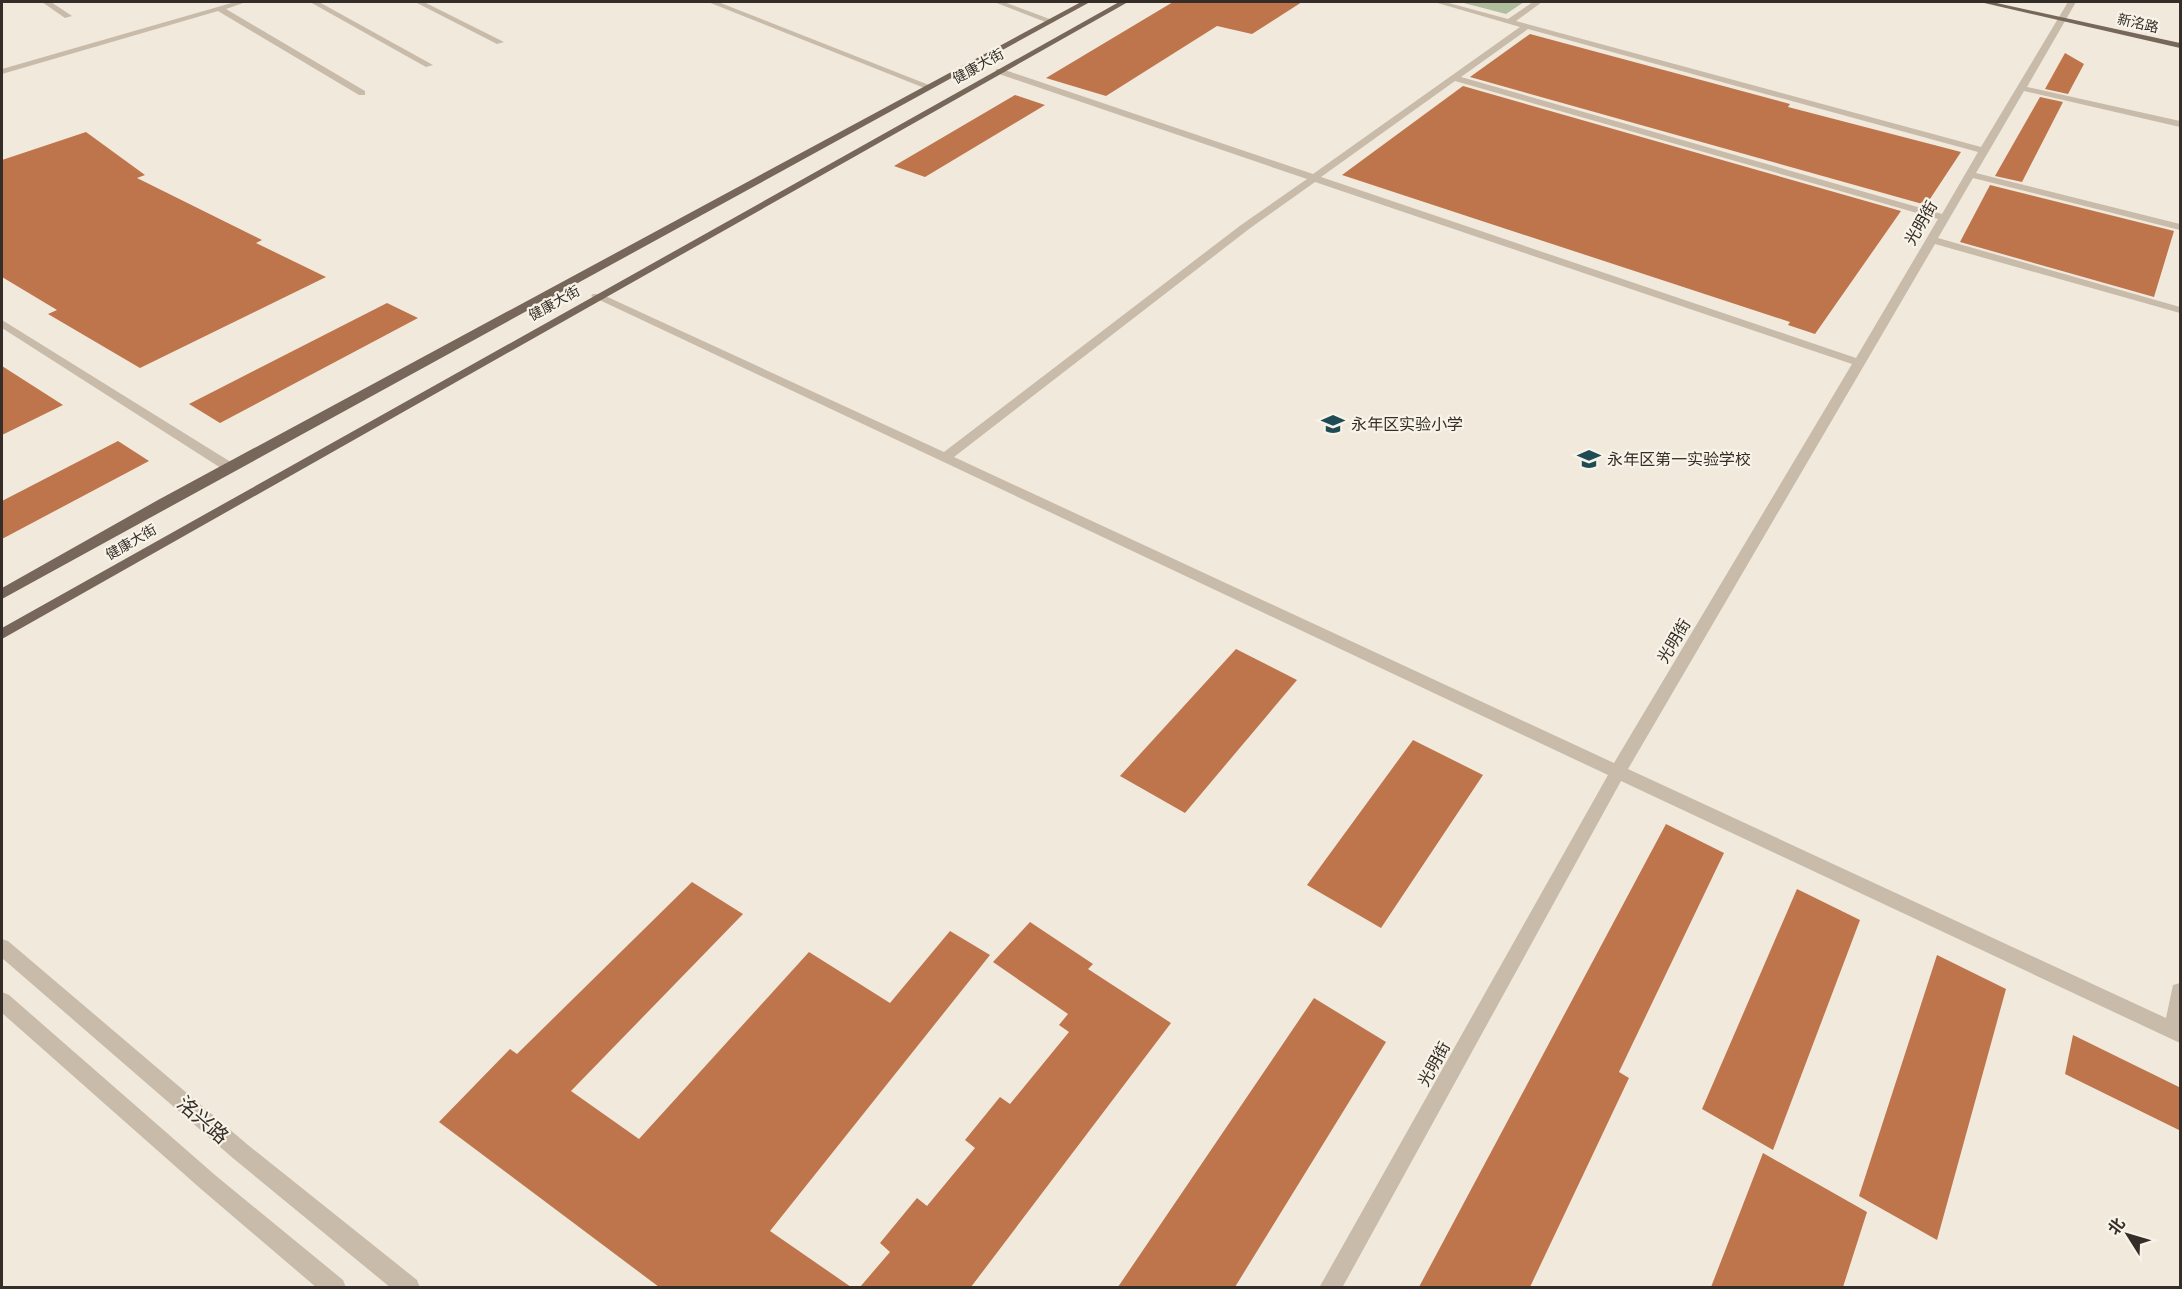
<svg xmlns="http://www.w3.org/2000/svg" width="2182" height="1289" font-family="Arial,'Noto Sans SC',sans-serif">
<style>
.green{fill:#afbf9d}
.building{fill:#bf754c}
.lines{fill:none;stroke-linecap:round;stroke-linejoin:round}
.minor{fill:#c8bba9;fill-rule:evenodd}
.major{fill:#76675a;fill-rule:evenodd}
.labels{text-anchor:middle;dominant-baseline:central;stroke-width:4.5;stroke-linejoin:round;paint-order:stroke}
.far-street-label{font-size:14px;fill:#352e28;stroke:#f8f3e8}
.street-label{font-size:16px;fill:#352e28;stroke:#f8f3e8}
.poi-label{font-size:16px;fill:#352e28;stroke:#f8f3e8;text-anchor:start}
.near-street-label{font-size:20px;fill:#352e28;stroke:#f8f3e8}
</style>
<rect width="100%" height="100%" fill="#f1e9dc"/>
<path class="green" d="M1460,2H1524L1506,14Z"/>
<path class="building" d="M1173,2H1302L1252,34L1217,26L1106,96L1046,78Z
M1530,34L1790,104L1788,107L1961,152L1926,205L1470,77Z
M2065,53L2084,64L2068,94L2045,89Z
M1463,86L1901,211L1815,334L1788,325L1790,322L1342,175Z
M1015,95L1045,105L925,177L894,166Z
M2040,97L2063,102L2022,182L1995,176Z
M86,132L145,175L137,178L262,240L256,243L326,277L140,368L48,314L57,310L2,277V160Z
M1990,185L2174,231L2154,297L1960,242Z
M387,303L418,318L220,423L189,404Z
M2,366L63,405L2,435Z
M118,441L149,461L2,539V501Z
M1236,649L1297,680L1185,813L1120,776Z
M1413,740L1483,775L1381,928L1307,885Z
M1666,824L1724,853L1619,1072L1629,1078L1530,1287H1419Z
M692,882L743,914L571,1091L639,1139L809,952L890,1003L950,931L990,955L770,1231L851,1287H659L439,1122L510,1049L517,1054Z
M1797,889L1860,920L1773,1150L1702,1109Z
M1030,922L1093,964L1088,969L1171,1023L971,1287H860L890,1252L880,1243L917,1198L927,1206L975,1148L965,1140L1000,1097L1010,1104L1069,1032L1059,1025L1068,1014L993,962Z
M1937,955L2006,989L1937,1240L1859,1196Z
M1314,998L1386,1042L1235,1287H1118Z
M2073,1035L2181,1088V1131L2065,1074Z
M1763,1153L1867,1212L1843,1287H1711Z"/>
<g class="lines">
<path class="minor" d="M42,2H51L72,16L65,18Z
M235,2H246L226,9L365,91V95H359L218,11L2,74V69Z
M310,2H319L433,65L426,67Z
M415,2H424L504,42L497,44Z
M708,2H718L934,87L927,89Z
M994,2H1004L1055,21L1048,23Z
M1434,2H1445L1508,19L1533,2H1542L1516,21L1981,147L2068,2H2076L2027,87L2180,121V127L2024,91L1976,173L2180,224V230L1973,178L1938,238L2180,307V313L1935,244L1628,769L2166,1018L2173,985L2180,983V1043L1621,781L1342,1288H1319L1608,775L591,296L593,294H601L944,452L1241,225L1307,179L996,73V69H1002L1313,174L1520,27ZM1528,29L1978,152L1942,214L1461,77ZM1455,81L1938,219L1856,358L1321,177ZM1315,182L1852,364L1614,763L954,457L1249,229Z
M2,320L234,464L236,467L234,470H224L2,328Z
M2,939L8,941L248,1145L417,1280L420,1288H391L234,1159L2,958Z
M2,992L9,995L215,1175L343,1280L346,1288H317L201,1189L2,1013Z"/>
<path class="major" d="M1081,2H1090L2,599V588L158,500Z
M1119,2H1128L2,639V628Z
M1980,2H1992L2180,43V48Z"/>
</g>
<defs>
<g id="school-bare" transform="scale(1.8)"><path d="M0-5L7-2L0 1L-7-2ZM-4 1L0 2.5L4 1V4Q0 6-4 4Z" fill="#204b55" stroke="#f8f3e8" stroke-width="2.5" paint-order="stroke"/></g>
</defs>
<g fill-rule="evenodd">
<use href="#school-bare" x="1333" y="424"/>
<use href="#school-bare" x="1589" y="459"/>
</g>
<g class="labels">
<g class="far-street-label">
<text transform="translate(2138 23) rotate(13)">新洺路</text>
<text transform="translate(978 66) rotate(-29)">健康大街</text>
<text transform="translate(554 303) rotate(-29)">健康大街</text>
<text transform="translate(131 542) rotate(-30)">健康大街</text>
</g>
<g class="street-label">
<text transform="translate(1921 223) rotate(-60)">光明街</text>
<text transform="translate(1674 641) rotate(-59)">光明街</text>
<text transform="translate(1434 1064) rotate(-61)">光明街</text>
</g>
<g class="poi-label">
<text x="1351" y="424">永年区实验小学</text>
<text x="1607" y="459">永年区第一实验学校</text>
</g>
<g class="near-street-label">
<text transform="translate(203 1120) rotate(41)">洺兴路</text>
</g>
</g>
<rect width="2182" height="1289" fill="none" stroke="#352e28" stroke-width="6"/>
<g transform="translate(2128 1235) rotate(307)" stroke="#f8f3e8" stroke-width="4.5" paint-order="stroke">
<path d="M0-4.5L10 22L0 15L-10 22Z" fill="#352e28"/>
<text y="-9" font-size="16" font-weight="bold" text-anchor="middle" fill="#352e28">北</text>
</g>
</svg>
